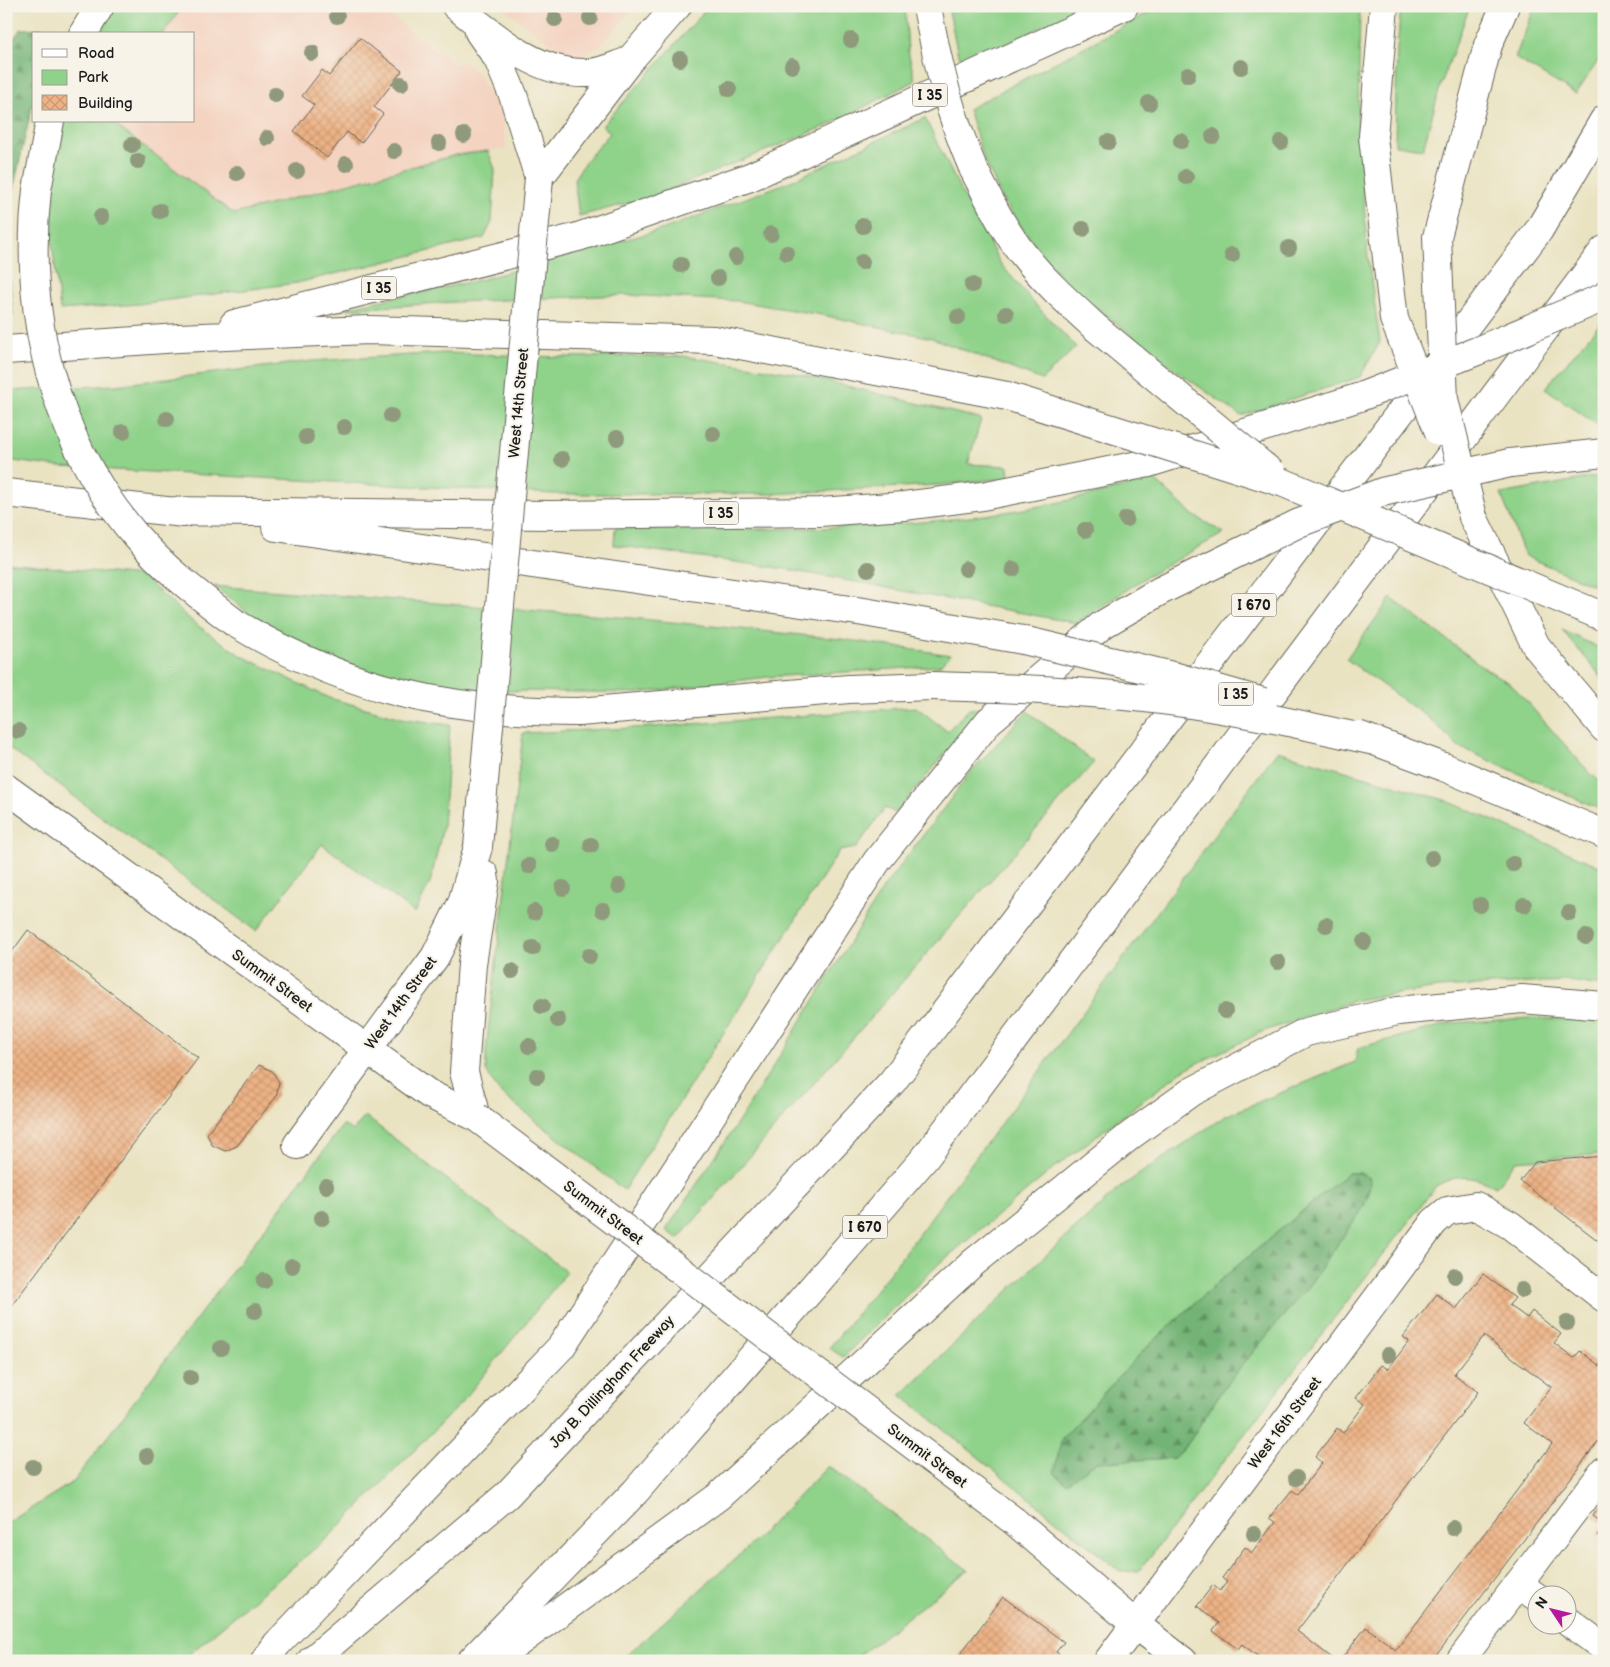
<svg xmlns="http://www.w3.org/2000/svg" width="1610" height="1667" font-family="'Balsamiq Sans',sans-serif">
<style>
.built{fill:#f4d3c1}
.green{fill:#8fd28a;stroke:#567753;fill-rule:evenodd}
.forest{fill:url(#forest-firs);stroke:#486849}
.building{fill:url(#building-cross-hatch)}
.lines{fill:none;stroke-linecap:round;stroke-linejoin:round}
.minor-casing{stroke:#646256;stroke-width:30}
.highway-casing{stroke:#646256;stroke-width:30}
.minor{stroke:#fff;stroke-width:28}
.highway{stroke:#fff;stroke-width:28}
.minor-bridge-casing{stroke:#646256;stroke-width:30;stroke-linecap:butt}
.highway-bridge-casing{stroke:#646256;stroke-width:30;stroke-linecap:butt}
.minor-bridge{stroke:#fff;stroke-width:28}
.highway-bridge{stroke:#fff;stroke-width:28}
.tree{fill:#8f997c}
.labels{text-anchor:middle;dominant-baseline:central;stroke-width:4;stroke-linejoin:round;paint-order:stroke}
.shield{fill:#f7f3e8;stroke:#5e5c59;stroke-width:1}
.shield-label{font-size:14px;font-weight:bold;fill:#1c1c1c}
.street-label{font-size:15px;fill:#1c1c1c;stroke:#f7f3e8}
</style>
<defs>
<pattern id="forest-firs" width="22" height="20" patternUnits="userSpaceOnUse" patternTransform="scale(1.25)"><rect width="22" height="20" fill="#73b476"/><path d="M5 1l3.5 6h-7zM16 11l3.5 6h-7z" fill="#5e9260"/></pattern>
<pattern id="building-cross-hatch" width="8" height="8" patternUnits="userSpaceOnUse" patternTransform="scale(1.25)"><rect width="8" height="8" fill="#edb285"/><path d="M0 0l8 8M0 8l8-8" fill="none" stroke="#cb9872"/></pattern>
</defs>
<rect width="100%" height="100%" fill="#f7f3e8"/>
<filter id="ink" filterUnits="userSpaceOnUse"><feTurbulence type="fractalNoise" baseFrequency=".02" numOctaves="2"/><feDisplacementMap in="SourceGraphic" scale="10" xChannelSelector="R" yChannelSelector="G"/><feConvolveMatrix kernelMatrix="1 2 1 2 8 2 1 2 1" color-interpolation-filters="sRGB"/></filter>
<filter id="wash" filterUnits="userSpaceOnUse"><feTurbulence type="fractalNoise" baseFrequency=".0096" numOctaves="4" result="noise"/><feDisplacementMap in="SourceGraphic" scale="20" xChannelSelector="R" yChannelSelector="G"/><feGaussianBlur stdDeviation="1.12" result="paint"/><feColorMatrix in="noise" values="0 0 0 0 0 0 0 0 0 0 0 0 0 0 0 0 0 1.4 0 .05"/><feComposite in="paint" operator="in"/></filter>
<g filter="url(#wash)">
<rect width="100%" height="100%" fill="#eae3c2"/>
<path class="built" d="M183,6H378L454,64L464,62L479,75L500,113L507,149L456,155L234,214L110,121H194V34H163Z
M501,6H635L600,46L585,54L576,55L558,49Z"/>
<path class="green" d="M116,6H183L163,34H99Z
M709,6H905L908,51L915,81L829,125L649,198L579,216L574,179L585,162L610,133L602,126Z
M948,6H1085L971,61L958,55Z
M1161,6H1360L1358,124L1368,258L1380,342L1360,377L1241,416L1181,374L1070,287L1039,251L1003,201L983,156L968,109Z
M1401,6H1470L1440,87L1423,149L1395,145L1397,49Z
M1535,6H1604V52L1576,94L1515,58Z
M925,118L959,187L1000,263L1032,301L1076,347L1042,380L932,338L822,315L737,301L625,295L456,302L335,310L479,280L664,229L791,181Z
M61,121H110L234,214L456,155L488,151L495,169L492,222L484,238L297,283L139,304L60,310L52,242L48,237L47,205Z
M14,186L7,245L13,315H6V197Z
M1604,319V430L1545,388Z
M444,353L557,357L682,356L794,373L981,419L968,464L1008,466L1009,478L938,485L773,494H554L59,467L6,460V391L116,385L312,361Z
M1604,475V590L1525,556L1501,494Z
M1153,478L1193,515L1224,533L1148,576L1076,623L785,569L614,545L615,528C795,531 980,533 1153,478Z
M6,563L142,576L194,623L240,655L329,698L406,719L450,725L443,827L430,883L415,913L322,844L256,931L6,746Z
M214,586L631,618L841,639L951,655L939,666L768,677L638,693L457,690L395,679L322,657L267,628Z
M1391,598L1486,669L1511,684L1590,773L1604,785V811L1459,747L1430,719L1346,659Z
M1562,630L1604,650V680Z
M916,707L947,731L969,709L983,708L896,813L885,808L856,848L839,851L624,1190L499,1092L486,1071V1049L523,733L653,727Z
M1027,711L1094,762L678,1239L666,1230L743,1115L884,887L971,772Z
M1277,751L1445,800L1604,868V986L1565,981L1438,988L1356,1000L1264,1031L1182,1071L1053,1169L940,1263L843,1357L829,1348L892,1270Z
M1530,1018L1604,1021V1154L1516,1161L1496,1187C1474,1176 1458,1173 1436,1186L1139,1571L1121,1572L901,1395L1033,1267L1122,1186L1225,1116L1355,1062L1358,1048L1451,1023ZM1348,1173H1360L1189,1442L1174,1458L1096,1462L1062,1438L1142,1352L1218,1282Z
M365,1116L567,1272L462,1402L331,1535L181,1661H6V1524L73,1482L343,1125L353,1131Z
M828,1466L968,1570L852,1661H620L753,1543Z"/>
<path class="forest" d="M57,28L56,34H34V98L14,186L6,197V48L21,29Z
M1348,1173H1360L1370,1178L1369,1194L1363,1208L1310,1284L1224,1387L1189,1442L1174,1458L1096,1462L1067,1483L1054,1473L1062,1438L1142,1352L1218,1282Z"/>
<g id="blocks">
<path class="building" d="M360,38L402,71L374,107L383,114L361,143L347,132L327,158L294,131L314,105L302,96L322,70L329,76Z
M28,930L198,1058L6,1313V960Z
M259,1065L272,1071L279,1082L276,1097L237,1146L225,1151L212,1145L207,1134Z
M1604,1156V1245L1520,1181L1535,1162Z
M1483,1274L1515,1298L1509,1305L1527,1318L1532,1311L1561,1334L1554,1343L1574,1358L1580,1351L1604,1369V1434L1432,1661H1340L1366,1627L1396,1650L1552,1444L1524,1423L1551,1387L1484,1336L1454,1374L1478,1392L1297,1631L1336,1661H1264L1242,1644L1238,1649L1213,1631L1219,1623L1197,1606L1213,1585L1220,1591L1227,1582L1222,1578L1245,1547L1252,1553L1275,1522L1269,1518L1292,1490L1298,1494L1322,1463L1315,1457L1337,1428L1343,1433L1365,1404L1356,1398L1381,1365L1388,1369L1409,1341L1403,1337L1437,1294L1456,1309Z
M1604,1501V1524L1593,1516Z
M1604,1525V1540L1597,1535Z
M1003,1597L1064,1642L1056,1652L1064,1658L1062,1661H963L958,1657Z"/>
</g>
</g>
<g filter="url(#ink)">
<use href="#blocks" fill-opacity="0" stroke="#646256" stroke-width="1"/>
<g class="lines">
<g class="minor-casing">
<path id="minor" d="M456,6C494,36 537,75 588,73C601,73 616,65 629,61
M479,32L498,59L513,95L539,178
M539,178L629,61L677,6
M6,788L429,1094L476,1117
M476,1117L464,1072L472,964L485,881L484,874
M297,1145L435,957L462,903L478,847
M1014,1521L1135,1624L1183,1661
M1518,1584L1538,1598
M1568,1621L1604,1648
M1108,1661L1434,1222L1447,1211L1476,1206L1510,1225L1604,1298
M1460,1661L1604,1471"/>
</g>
<g class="highway-casing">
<path id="highway" d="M83,34L100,6
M1488,45L1505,6
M1373,137L1384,6
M973,168C988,197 1002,228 1023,254C1044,281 1070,304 1095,327
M37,190L50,121
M234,324L578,237L750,177L1124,6
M6,350L179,338L369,330L714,340L1007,396
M1510,463L1604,453
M6,493L184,513
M165,511L551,515L820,512L904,506L982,496L1149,463L1360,397
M1473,517L1536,646L1604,728
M276,527L864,612L1023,640
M235,623C347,690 449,712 579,712L849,689L932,686
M1444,767L1604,834
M265,1661L277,1644L561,1347L877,861L989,721L1102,625L1160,591
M311,1661L507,1495L892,1082L1539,230L1604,120
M471,1661L635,1492L925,1158L1604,250
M493,1661L719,1496L973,1263L1131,1135L1191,1092L1306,1032L1398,1011L1522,999L1604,1006"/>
</g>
<use href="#minor" class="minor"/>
<use href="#highway" class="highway"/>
<g class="minor-bridge-casing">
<path id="minor-bridge" d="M478,847L539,178
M476,1117L1014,1521"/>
</g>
<g class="highway-bridge-casing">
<path id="highway-bridge" d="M928,12C939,69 950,115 973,168
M1373,137L1394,319L1439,432
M37,190C23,314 53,439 136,536C165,570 200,596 235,623
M1095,327L1273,474
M1007,396L1284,483L1604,617
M1360,397L1477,351L1604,297
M1473,517L1444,399L1437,237L1488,45
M1160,591L1299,523L1382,492L1510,463
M1023,640L1173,676L1263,702
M932,686C1011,688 1091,691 1170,701C1239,710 1307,726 1375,741
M1358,735L1444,767"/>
</g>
<use href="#minor-bridge" class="minor-bridge"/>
<use href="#highway-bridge" class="highway-bridge"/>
</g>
<g class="tree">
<circle cx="337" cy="16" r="8"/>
<circle cx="590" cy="18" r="8"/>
<circle cx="555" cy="19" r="8"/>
<circle cx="851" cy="40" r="8"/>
<circle cx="312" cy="53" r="8"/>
<circle cx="680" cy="59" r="8"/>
<circle cx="792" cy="66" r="8"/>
<circle cx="1241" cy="67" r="8"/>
<circle cx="1188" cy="75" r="8"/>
<circle cx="401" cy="84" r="8"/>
<circle cx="729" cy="89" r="8"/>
<circle cx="275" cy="95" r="8"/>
<circle cx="1149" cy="103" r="8"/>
<circle cx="464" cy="135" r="8"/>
<circle cx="1213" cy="136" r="8"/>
<circle cx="267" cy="138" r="8"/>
<circle cx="1181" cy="141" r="8"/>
<circle cx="1108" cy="142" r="8"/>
<circle cx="1281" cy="142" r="8"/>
<circle cx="439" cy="143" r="8"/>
<circle cx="132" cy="145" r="8"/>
<circle cx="394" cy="151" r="8"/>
<circle cx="138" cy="161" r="8"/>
<circle cx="346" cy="164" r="8"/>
<circle cx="297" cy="171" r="8"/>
<circle cx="237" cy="173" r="8"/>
<circle cx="1186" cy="177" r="8"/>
<circle cx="160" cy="211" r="8"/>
<circle cx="101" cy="217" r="8"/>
<circle cx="863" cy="226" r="8"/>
<circle cx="1083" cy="229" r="8"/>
<circle cx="771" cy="234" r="8"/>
<circle cx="1289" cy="248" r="8"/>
<circle cx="787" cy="253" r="8"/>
<circle cx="1232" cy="255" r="8"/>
<circle cx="736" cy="257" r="8"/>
<circle cx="862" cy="262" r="8"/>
<circle cx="681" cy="265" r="8"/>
<circle cx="718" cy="278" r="8"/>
<circle cx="972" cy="285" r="8"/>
<circle cx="1006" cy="314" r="8"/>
<circle cx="958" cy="317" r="8"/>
<circle cx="391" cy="416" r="8"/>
<circle cx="167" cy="419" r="8"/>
<circle cx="344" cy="427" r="8"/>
<circle cx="123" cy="432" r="8"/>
<circle cx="713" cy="434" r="8"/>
<circle cx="306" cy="437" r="8"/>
<circle cx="617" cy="438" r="8"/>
<circle cx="562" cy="459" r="8"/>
<circle cx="1126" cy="519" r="8"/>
<circle cx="1085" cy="530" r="8"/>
<circle cx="868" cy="569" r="8"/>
<circle cx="966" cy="569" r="8"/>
<circle cx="1013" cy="569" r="8"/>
<circle cx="18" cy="731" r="8"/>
<circle cx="552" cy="844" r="8"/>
<circle cx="591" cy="845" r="8"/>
<circle cx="1432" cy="858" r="8"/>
<circle cx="1513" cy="864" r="8"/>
<circle cx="529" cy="866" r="8"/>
<circle cx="619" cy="886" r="8"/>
<circle cx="563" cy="888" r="8"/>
<circle cx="1480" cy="905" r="8"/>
<circle cx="1524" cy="905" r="8"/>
<circle cx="603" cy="910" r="8"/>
<circle cx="534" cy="912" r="8"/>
<circle cx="1569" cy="913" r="8"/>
<circle cx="1326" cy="925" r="8"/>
<circle cx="1586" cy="937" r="8"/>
<circle cx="1364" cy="942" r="8"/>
<circle cx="533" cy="948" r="8"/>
<circle cx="589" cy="956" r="8"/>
<circle cx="1278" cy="962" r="8"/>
<circle cx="512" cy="971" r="8"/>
<circle cx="542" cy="1006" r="8"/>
<circle cx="1225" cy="1011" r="8"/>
<circle cx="558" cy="1020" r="8"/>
<circle cx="529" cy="1046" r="8"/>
<circle cx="537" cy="1076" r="8"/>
<circle cx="326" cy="1186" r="8"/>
<circle cx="322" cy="1218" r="8"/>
<circle cx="292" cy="1266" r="8"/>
<circle cx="1455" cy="1276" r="8"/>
<circle cx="264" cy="1281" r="8"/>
<circle cx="1522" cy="1290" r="8"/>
<circle cx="255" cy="1311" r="8"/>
<circle cx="1567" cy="1323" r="8"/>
<circle cx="221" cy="1348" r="8"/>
<circle cx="1388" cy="1355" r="8"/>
<circle cx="190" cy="1378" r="8"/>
<circle cx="147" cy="1456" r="8"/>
<circle cx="33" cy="1467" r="8"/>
<circle cx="1296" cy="1478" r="8"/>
<circle cx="1453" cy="1528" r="8"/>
<circle cx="1254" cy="1534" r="8"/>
</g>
</g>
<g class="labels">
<g class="shield">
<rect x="912.5" y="83.5" width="35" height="23" rx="4"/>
<rect x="361.5" y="276.5" width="35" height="23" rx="4"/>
<rect x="703.5" y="501.5" width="35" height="23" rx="4"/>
<rect x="1231.5" y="593.5" width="45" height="23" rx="4"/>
<rect x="1218.5" y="682.5" width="35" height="23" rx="4"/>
<rect x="842.5" y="1215.5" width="45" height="23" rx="4"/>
</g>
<g class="shield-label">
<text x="930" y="95">I 35</text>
<text x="379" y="288">I 35</text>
<text x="721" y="513">I 35</text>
<text x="1254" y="605">I 670</text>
<text x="1236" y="694">I 35</text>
<text x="865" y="1227">I 670</text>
</g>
<g class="street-label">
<text transform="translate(519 403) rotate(-85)">West 14th Street</text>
<text transform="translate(272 981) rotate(36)">Summit Street</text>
<text transform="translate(401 1003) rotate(-54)">West 14th Street</text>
<text transform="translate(603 1213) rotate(37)">Summit Street</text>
<text transform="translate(612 1382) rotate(-47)">Jay B. Dillingham Freeway</text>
<text transform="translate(1285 1423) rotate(-53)">West 16th Street</text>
<text transform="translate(927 1456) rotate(37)">Summit Street</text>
</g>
</g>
<rect width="1610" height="1667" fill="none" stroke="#f7f3e8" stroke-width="25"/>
<rect x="32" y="32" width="162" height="90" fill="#f7f3e8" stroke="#9f9d96"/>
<rect x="42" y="49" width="25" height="8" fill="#ffffff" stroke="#9f9d96"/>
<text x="78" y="58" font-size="15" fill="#1c1c1c">Road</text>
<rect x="42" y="70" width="25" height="15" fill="#8fd28a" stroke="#9f9d96"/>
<text x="78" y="82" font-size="15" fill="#1c1c1c">Park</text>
<rect x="42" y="95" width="25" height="15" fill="url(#building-cross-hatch)" stroke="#9f9d96"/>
<text x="78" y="108" font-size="15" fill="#1c1c1c">Building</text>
<g transform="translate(1552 1610) rotate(305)"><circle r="24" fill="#f7f3e8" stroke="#9f9d96"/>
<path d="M0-4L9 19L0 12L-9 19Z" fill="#b5179e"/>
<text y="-8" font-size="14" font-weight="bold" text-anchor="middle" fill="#1c1c1c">N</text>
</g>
</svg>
